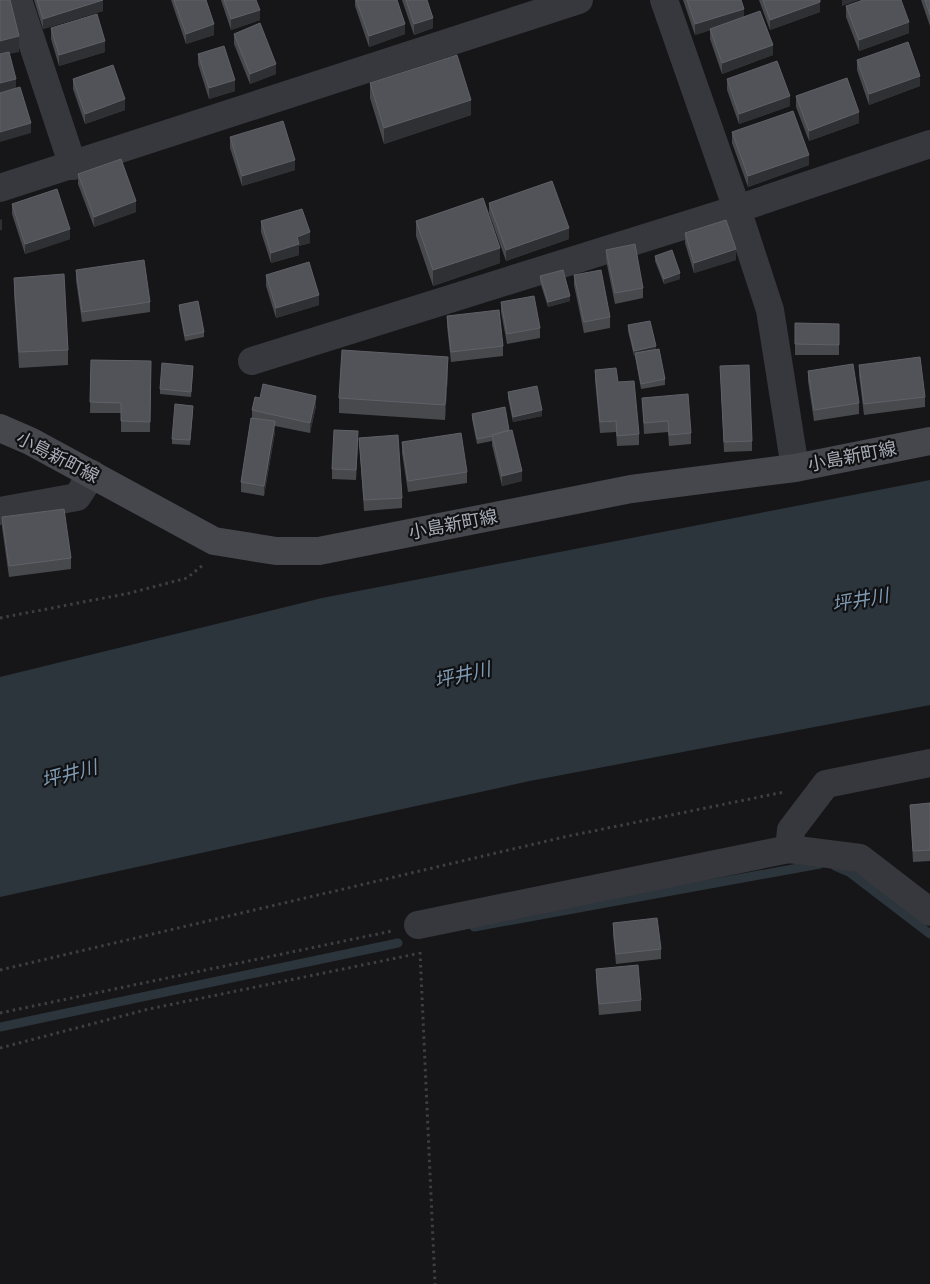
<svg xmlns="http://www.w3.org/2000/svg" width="930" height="1284" font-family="'Titillium Web','Noto Sans JP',sans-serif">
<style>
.water{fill:#2c353c}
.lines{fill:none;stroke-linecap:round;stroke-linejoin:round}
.stream{stroke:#2c353c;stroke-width:9}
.path{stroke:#3d3f44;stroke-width:3;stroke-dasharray:2.5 4;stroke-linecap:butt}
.minor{stroke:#37383d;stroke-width:28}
.secondary{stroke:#45474d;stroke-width:28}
.wall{fill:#47494d}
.shaded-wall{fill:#2f3033}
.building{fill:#525359;stroke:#5f6168}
.labels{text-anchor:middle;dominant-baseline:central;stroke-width:4.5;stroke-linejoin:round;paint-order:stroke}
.street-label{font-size:18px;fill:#a8adb8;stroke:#111113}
.water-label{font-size:19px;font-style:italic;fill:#7f9bb3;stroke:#111113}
</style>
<rect width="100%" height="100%" fill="#161618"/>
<path class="water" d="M930,480V705L530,781L0,897V677L322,598Z"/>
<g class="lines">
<path class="stream" d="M835,866L849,872L930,934
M474,927L820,864
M0,1027L398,943"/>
<path class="path" d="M0,618L130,593L187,578L203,565
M420,952L435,1284
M0,970L564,837L784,792
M0,1013L392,931
M0,1048L149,1009L416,954"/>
<path class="minor" d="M18,0L73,166
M664,0L737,209L770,310L795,468
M0,188L579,0
M252,361L737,209L930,144
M0,511L77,497L92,474
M789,849L791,830L826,784L930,763
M418,925L789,849L860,858L930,912"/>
<path class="secondary" d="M0,428L30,441L214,541L276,551H319L631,489L795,468L930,441"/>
</g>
<path class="wall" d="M34,0H103V11L43,29Z
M171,0H206L214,35L186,44Z
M221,0H256L260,20L231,30Z
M355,0H397L405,34L369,47L355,6Z
M402,0H427L433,28L414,35Z
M683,0H741L744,17L773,55L722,74L710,39V30L695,35Z
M759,0H820V12L770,30Z
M921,0H930V26Z
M846,6L909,33L859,51L846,17Z
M51,28L105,52L59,66L51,39Z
M234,34L276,74L250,84L234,44Z
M198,54L235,91L209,99L198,64Z
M857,60L920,86L869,105L857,70Z
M73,79L125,110L85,124L73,89Z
M727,79L790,106L739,124L727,90Z
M370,83L471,115L384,144L370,98Z
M796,96L859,123L809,141L796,107Z
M732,132L809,165L748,187L732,143Z
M230,137L295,170L242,186L230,148Z
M78,174L136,212L94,227L78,184Z
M489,203L569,239L506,261L489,213Z
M12,204L70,239L25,254L12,214Z
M261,221L310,243L299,246V255L271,263L261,232Z
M416,221L500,263L433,286L416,236Z
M685,233L736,260L694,273L685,243Z
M606,250L643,288V298L615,304L606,260Z
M655,256L680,279L664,284L655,261Z
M76,270L150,302V312L82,322L76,280Z
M266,275L319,305L276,318L266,286Z
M574,275L610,317V328L584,333L574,285Z
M540,276L570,301L548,307L540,282Z
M14,278L68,350V365L19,368L14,293Z
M501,302L540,328V338L507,344L501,312Z
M179,305L204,332V337L185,341L179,310Z
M447,316L503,346V356L451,362L447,326Z
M795,323L839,324V355H795Z
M628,325L656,349L665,379V385L641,389L635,356H634L628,331Z
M91,360L151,361L150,432H121V413H90Z
M859,365L925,397V407L864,415L859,375Z
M720,366L752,441V451L724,452Z
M595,370L618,382L639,434V445L617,446L616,432L600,433L595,380Z
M193,371L191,397L160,394V389Z
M808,371L859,403V414L814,421L808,381Z
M448,373L445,420L339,413V398Z
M508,392L542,416L513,422L508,398Z
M642,398L691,433V444L669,446L668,432L644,434Z
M316,406L310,433L275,426V432L264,496L241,492V482L252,418V410Z
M193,411L190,445L172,444V439Z
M472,414L509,430L522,481L502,486L492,445V441L477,444L472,419Z
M359,438L402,498V508L364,511Z
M358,442L356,480L332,479V469Z
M402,442L467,472V483L408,492L402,453Z
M2,517L71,558V569L9,577L2,527Z
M930,803V861L913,862L910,805Z
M613,923L661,949V959L616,964L613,934Z
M596,969L641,1000V1011L599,1015L596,979Z"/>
<path class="shaded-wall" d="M103,0V11L43,29V19Z
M842,0H859L842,6Z
M820,2V12L770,30V20Z
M744,9V20L695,35V24Z
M260,10V20L231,30V19Z
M433,18V28L414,35V24Z
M909,22V33L859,51V40Z
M214,24V35L186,44V34Z
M405,24V34L369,47V36Z
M19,36V52L0,56V41Z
M105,41V52L59,66V55Z
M773,45V55L722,74V63Z
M276,64V74L250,84V74Z
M920,76V86L869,105V94Z
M16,79V89L0,93V83Z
M235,80V91L209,99V88Z
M790,96V106L739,124V114Z
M125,99V110L85,124V114Z
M471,100V115L384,144V128Z
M859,112V123L809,141V131Z
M31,123V133L0,142V132Z
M809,155V165L748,187V176Z
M295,160V170L242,186V176Z
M136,201V212L94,227V217Z
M2,219V230H0V220Z
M569,228V239L506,261V250Z
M70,229V239L25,254V244Z
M310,232V243L299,246V255L271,263V253L297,237Z
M500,248V263L433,286V270Z
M736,249V260L694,273V263Z
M680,273V279L664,284V279Z
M319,295V305L276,318V308Z
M570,296V301L548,307V302Z
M656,346V351L635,353V356H634V351Z
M448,357V373L445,420V405Z
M316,396V406L310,433V423Z
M542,410V416L513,422V417Z
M275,421V432L264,496V486Z
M358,431V442L356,480V470Z
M522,471V481L502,486V476Z"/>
<path class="building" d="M0,0H10L19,36L0,41Z
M37,0H103L43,19Z
M174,0H206L214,24L186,34Z
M224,0H256L260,10L231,19Z
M356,0H397L405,24L369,36Z
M406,0H427L433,18L414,24Z
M687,0H741L744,9L695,24Z
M763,0H820V2L770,20Z
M863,0H901L909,22L859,40L846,6Z
M925,0H930V15Z
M760,11L773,45L722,63L710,29Z
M97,14L105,41L59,55L51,28Z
M260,23L276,64L250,74L234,34Z
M908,42L920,76L869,94L857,60Z
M224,46L235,80L209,88L198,54Z
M9,52L16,79L0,83V54Z
M457,55L471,100L384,128L370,83Z
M777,61L790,96L739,114L727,79Z
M113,65L125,99L85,114L73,79Z
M847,78L859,112L809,131L796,96Z
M20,87L31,123L0,132V93Z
M793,111L809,155L748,176L732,132Z
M283,121L295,160L242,176L230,137Z
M121,159L136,201L94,217L78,174Z
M552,181L569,228L506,250L489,203Z
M57,189L70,229L25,244L12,204Z
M483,198L500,248L433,270L416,221Z
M302,209L310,232L297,237L299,244L271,253L261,221Z
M726,220L736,249L694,263L685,233Z
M635,244L643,288L615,293L606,250Z
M672,250L680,273L664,279L655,256Z
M144,260L150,302L82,312L76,270Z
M309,262L319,295L276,308L266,275Z
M563,270L570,296L548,302L540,276Z
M601,270L610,317L584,322L574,275Z
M64,274L68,350L19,352L14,278Z
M534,296L540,328L507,334L501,302Z
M198,301L204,332L185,336L179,305Z
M499,310L503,346L451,352L447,316Z
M650,321L656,346L634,351L628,325Z
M795,323L839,324V345L795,344Z
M659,349L665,379L641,384L635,353Z
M342,350L448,357L445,405L339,398Z
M920,357L925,397L864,404L859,365Z
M91,360L151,361L150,422L121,421V403L90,402Z
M162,363L193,366L191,392L160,389Z
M853,364L859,403L814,410L808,371Z
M749,365L752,441L724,442L720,366Z
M616,368L618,382L634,381L639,434L617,436L616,421L600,422L595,370Z
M263,384L316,396L310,423L252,410L255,397L260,398Z
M537,386L542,410L513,417L508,392Z
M688,394L691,433L669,435L668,421L644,423L642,398Z
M175,404L193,406L190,440L172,439Z
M505,407L509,430L492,435V436L477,439L472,414Z
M251,418L275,421L264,486L241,482Z
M334,430L358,431L356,470L332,469Z
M512,430L522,471L502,476L492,435Z
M461,433L467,472L408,481L402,442Z
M398,435L402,498L364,500L359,438Z
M64,509L71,558L9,566L2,517Z
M930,803V850L913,851L910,805Z
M657,918L661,949L616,954L613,923Z
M638,965L641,1000L599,1004L596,969Z"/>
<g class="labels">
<g class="street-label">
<text transform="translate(852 456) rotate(-11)">小島新町線</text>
<text transform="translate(58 457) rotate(27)">小島新町線</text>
<text transform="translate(453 524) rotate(-11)">小島新町線</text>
</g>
<g class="water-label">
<text transform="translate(860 599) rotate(-10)">坪井川</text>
<text transform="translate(462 674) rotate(-13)">坪井川</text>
<text transform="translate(69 773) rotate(-15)">坪井川</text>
</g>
</g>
</svg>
